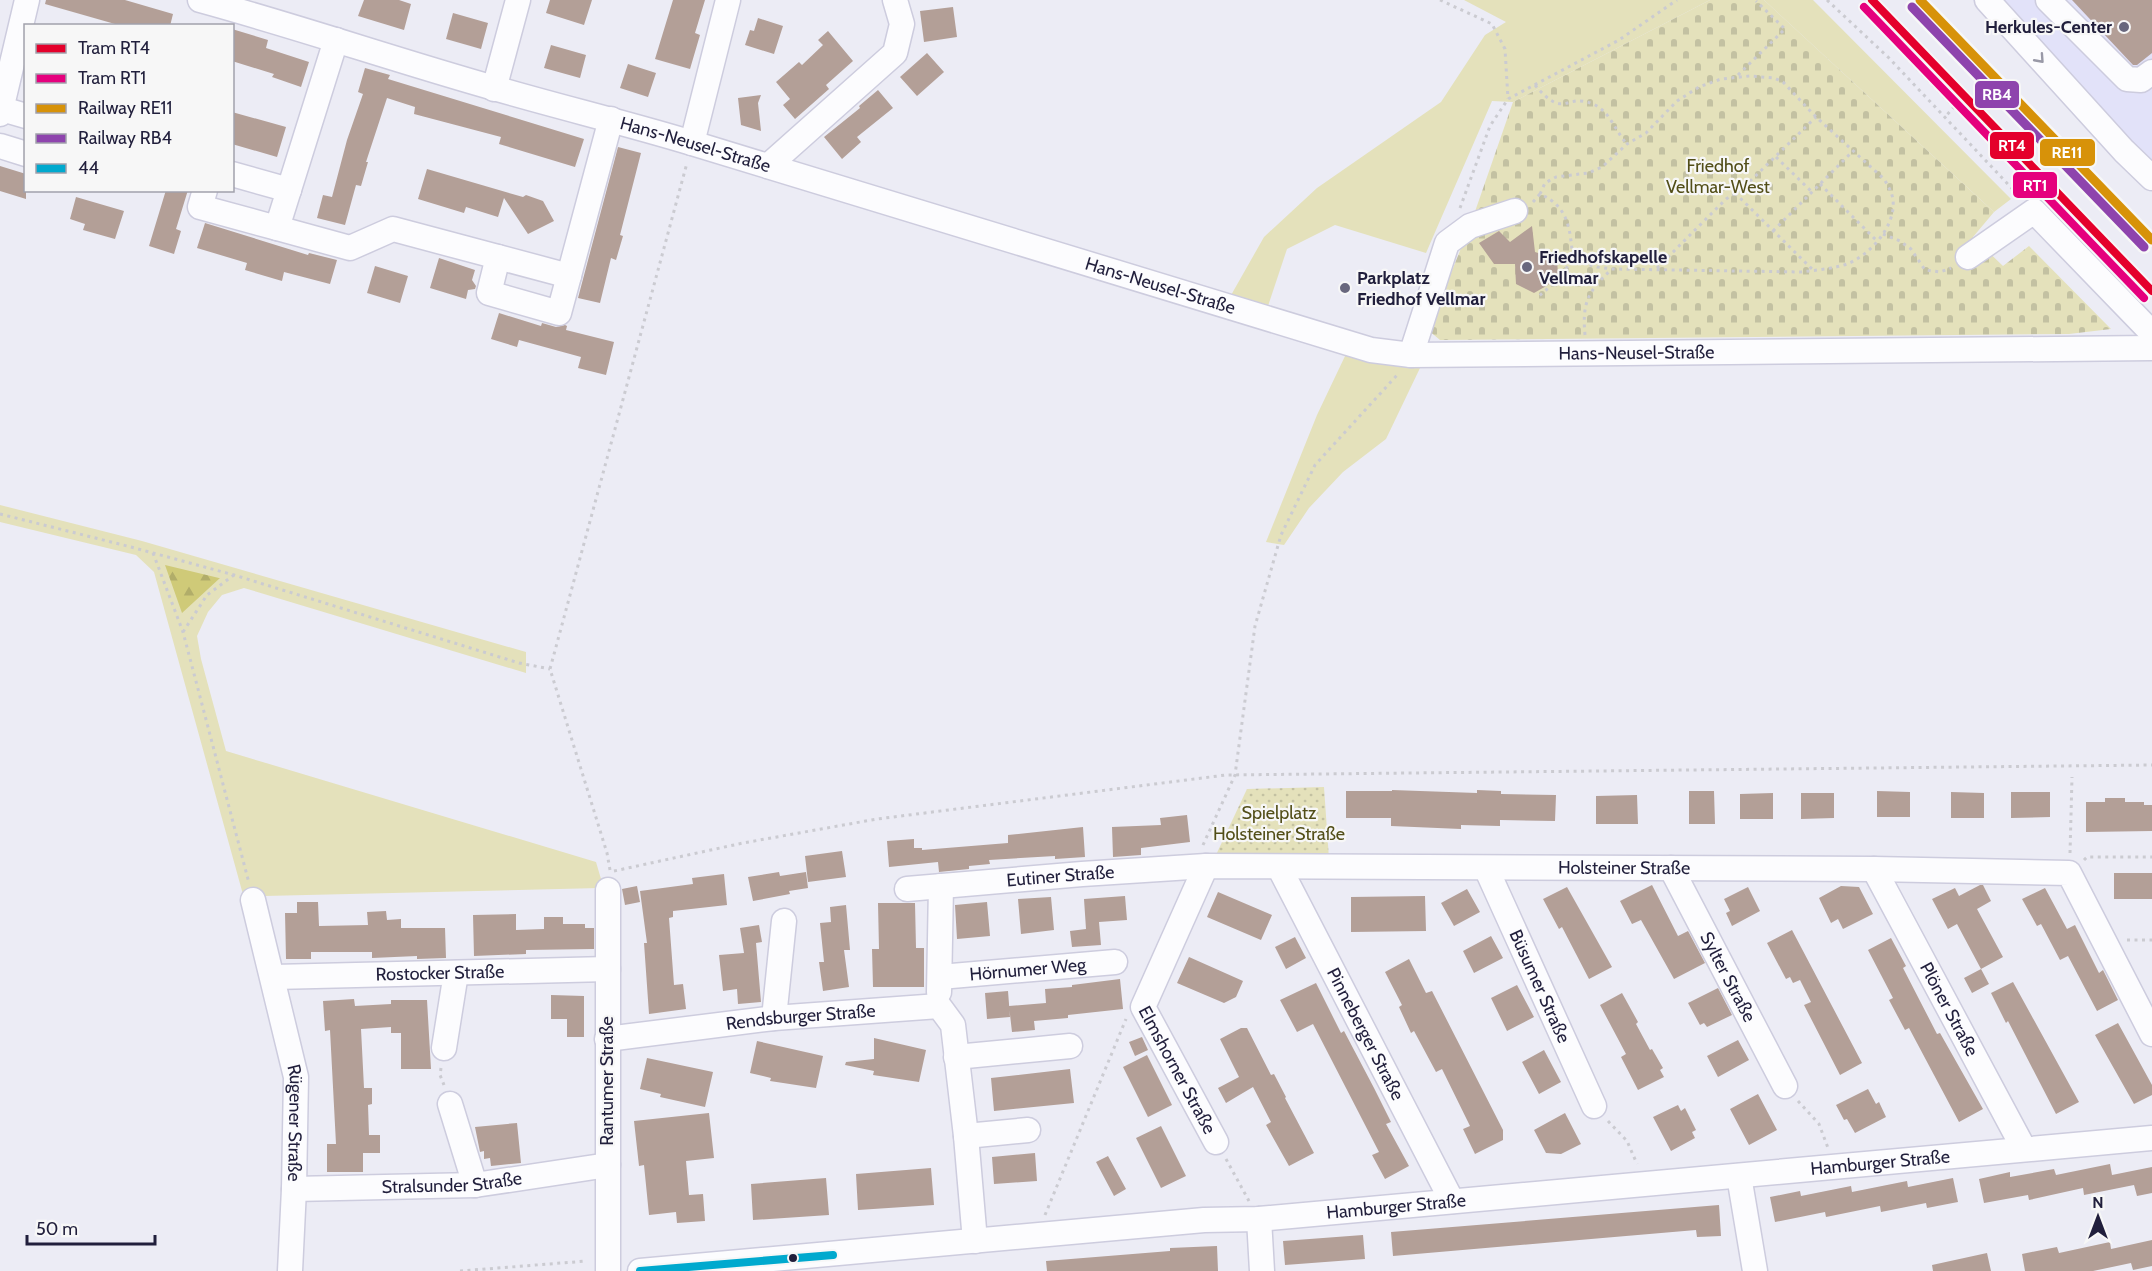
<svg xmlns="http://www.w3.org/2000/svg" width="2152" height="1271" font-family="Cabin,sans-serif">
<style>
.built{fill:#e2e2f9}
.green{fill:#e4e1bb}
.forest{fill:url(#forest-firs)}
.cemetery{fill:url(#cemetery-stones)}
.park{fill:url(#park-dots)}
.building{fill:#b39f97}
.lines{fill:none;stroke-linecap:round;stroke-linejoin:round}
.minor-casing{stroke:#cdccde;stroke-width:27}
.path{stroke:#cbcbd1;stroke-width:3;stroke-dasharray:3 4.5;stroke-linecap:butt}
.minor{stroke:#fcfcfe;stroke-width:24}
.bus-1-casing{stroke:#f7f7f7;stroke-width:12}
.bus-1{stroke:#00a9ce;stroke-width:8}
.rail-1-casing{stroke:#f7f7f7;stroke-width:14}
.rail-2-casing{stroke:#f7f7f7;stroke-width:14}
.rail-1{stroke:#d79209;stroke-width:9}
.rail-2{stroke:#8e44ad;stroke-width:9}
.tram-1-casing{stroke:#f7f7f7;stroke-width:12}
.tram-2-casing{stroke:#f7f7f7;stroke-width:12}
.tram-1{stroke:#e4002b;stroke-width:8}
.tram-2{stroke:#e5007d;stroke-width:8}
.oneway{stroke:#9999a7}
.poi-dot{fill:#68677d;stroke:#f7f7f7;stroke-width:2}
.bus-dot{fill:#211f3c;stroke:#f7f7f7;stroke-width:2}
.labels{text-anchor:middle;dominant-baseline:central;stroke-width:4.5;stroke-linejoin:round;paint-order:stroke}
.poi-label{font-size:18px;font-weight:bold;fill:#211f3c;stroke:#f7f7f7;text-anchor:start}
.street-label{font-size:18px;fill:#211f3c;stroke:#f7f7f7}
.park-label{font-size:18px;fill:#524e18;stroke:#f7f7f7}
.line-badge{stroke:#f7f7f7;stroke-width:2}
.badge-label{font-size:16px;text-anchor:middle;font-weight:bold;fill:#fff}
</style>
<defs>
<pattern id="forest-firs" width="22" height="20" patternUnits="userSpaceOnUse" patternTransform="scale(1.5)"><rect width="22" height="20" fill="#cfca78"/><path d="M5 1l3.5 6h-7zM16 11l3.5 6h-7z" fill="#b1ad69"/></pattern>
<pattern id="cemetery-stones" width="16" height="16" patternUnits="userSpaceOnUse" patternTransform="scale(1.5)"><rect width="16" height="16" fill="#e4e1bb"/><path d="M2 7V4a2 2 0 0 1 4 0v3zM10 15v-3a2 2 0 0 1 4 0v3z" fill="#c3c1a2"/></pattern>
<pattern id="park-dots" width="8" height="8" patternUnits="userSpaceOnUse" patternTransform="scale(1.5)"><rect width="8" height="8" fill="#e4e1bb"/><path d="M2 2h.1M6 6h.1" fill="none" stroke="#c3c1a2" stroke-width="1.8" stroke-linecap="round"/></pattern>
</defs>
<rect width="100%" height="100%" fill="#ececf5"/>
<path class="built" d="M1973,0H2152V190Z"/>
<path class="green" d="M1464,0H1710L1513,102L1492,101L1426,253L1335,225L1287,249L1267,309L1230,297L1264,237L1317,188L1441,102L1485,35L1506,22Z
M1764,0H1813L2011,199L1994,212Z
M1346,354L1420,368L1386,439L1343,472L1309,508L1284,545L1266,542L1317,415Z
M0,505L142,541L526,652V673L244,588L222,595L208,612L197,636L201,659L226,751L596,862L601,879L600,888L264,896L247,909L154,572L136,555L0,522Z"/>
<path class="forest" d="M165,565L219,578H220L182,613Z"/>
<path class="cemetery" d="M1710,0H1764L1994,212L1973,237L2003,266L2029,246L2111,329L2069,334L1440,340L1428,330L1470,226L1513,102Z"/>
<path class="park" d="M1324,787L1329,859L1215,857L1247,789Z"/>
<path class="building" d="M46,0H125L173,14L170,26H122L45,4Z
M364,0H399L411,4L404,30L358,16Z
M550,0H592L584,25L546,13Z
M673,0H705L695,33L700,35L690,69L655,59Z
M2072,0H2152V53L2137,65H2133Z
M953,7L957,37L924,42L920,11Z
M453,13L488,23L481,49L446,39Z
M758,18L783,26L774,54L745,45L750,30L754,31Z
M232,29L268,40L266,48L309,62L301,87L272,77L274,74L232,61Z
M828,31L853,61L826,85L829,89L795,119L783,105L790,99L776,82L799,62L802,65L823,45L818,40Z
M551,45L586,55L580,78L544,68Z
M927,53L944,72L917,96L900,77Z
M628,64L656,73L648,97L620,88Z
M365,68L390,75L388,79L584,139L575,167L499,144L501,137L414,114L415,107L387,98L366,162H368L361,186L356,185L345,225L317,218L323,195L332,197L347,140L363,94L358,92Z
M878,90L893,108L857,137L861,142L842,159L824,137L860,108L859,106Z
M761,95L758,103L761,131L741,125L738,98Z
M232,112L286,127L277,157L232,144Z
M618,147L641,153L620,235L623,236L616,260L611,258L600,303L578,298Z
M0,166L26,174V199L0,191Z
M427,169L523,197L526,195L543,201L554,221L528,234L504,198L498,217L466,207L464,213L418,199Z
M166,190H188L176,229L181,231L174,254L149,246Z
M76,197L124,211L115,239L83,230L85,224L70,219Z
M205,223L308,255L309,253L337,260L330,284L284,272L282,281L245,270L247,263L197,248Z
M1532,226L1535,252L1557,259L1558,275L1548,285L1534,293L1516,284L1515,264H1494L1479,243L1499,231L1510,242Z
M439,258L475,270L472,280L476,286L475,289L468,290L466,299L430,288Z
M375,266L408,276L400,303L367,293Z
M499,313L541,326L542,323L556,327L565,325L567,326L566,330L614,342L606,375L578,368L581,357L519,340L517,347L491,339Z
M1392,790L1477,793V790L1501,791V794L1556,795L1555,821L1500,820V826L1461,825V829L1391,826V818H1346V791H1392Z
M1689,791H1714L1715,824H1689Z
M1877,791L1910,792V817H1877Z
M1951,792L1984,793V818H1951Z
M2011,792H2050V817L2011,818Z
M1773,793V819H1740V794Z
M1801,793H1834V818L1801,819Z
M1637,795L1638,824H1596V796Z
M2105,798H2125V802H2144V805H2152V831L2086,832V802H2105Z
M1187,815L1190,842L1141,848V855L1113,857L1112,827L1161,825L1160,818Z
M1083,827L1085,857L1055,859V856L989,860L990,864L969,866V869L939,872L938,862L889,867L887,841L914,839V848H922V850L1008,843V835Z
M842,851L846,877L808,882L805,856Z
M779,872L780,876L806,872L808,888L789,891L790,894L753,901L748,877Z
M2114,873H2152V899H2114Z
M724,874L727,905L673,911V917L669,918L674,985L683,984L686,1009L649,1014L644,943H647L640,891L693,884L692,878Z
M1652,885L1678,936L1688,931L1705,963L1674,979L1641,920L1632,924L1620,901Z
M1980,885H1983L1991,901L1977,909L2003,957L1981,969L1957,924L1948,929L1932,899L1955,888L1959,896Z
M637,886L640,902L625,905L622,889Z
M1841,886L1859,887L1873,914L1843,929L1838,919L1831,923L1819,898Z
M1567,887L1612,967L1589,979L1562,927L1559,929L1543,899Z
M1748,887L1760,911L1732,926L1726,913L1730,911L1724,899Z
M2045,888L2067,929L2075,925L2099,973L2103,970L2118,1000L2097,1011L2068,956L2060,960L2041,924L2037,926L2022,899Z
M1467,889L1480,912L1454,926L1441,903Z
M1218,892L1272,915L1261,940L1207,917Z
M1125,896L1127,920L1099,922L1101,945L1072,947L1070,931L1086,929L1084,899Z
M1425,896L1426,931L1351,932V897Z
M1051,897L1054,930L1021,934L1018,899Z
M297,902H318L319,926L368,925L367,912L386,911L387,920L401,919V928H445L446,958L417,959V956L372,958V952H311V959H286L285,913H297Z
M987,902L990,936L957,939L955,905Z
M878,903H915L916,948H924V987H873L872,949H879Z
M846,905L850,950H844L849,987L823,991L819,962H824L820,923L831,922L830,907Z
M516,914V930L544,929V917H563V924H585V928H594V949L526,950V954L474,956L473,915Z
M759,925L762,942L756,943L761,1002L738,1004L737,989L723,991L719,955L744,953L740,928Z
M1792,930L1862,1063L1840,1075L1804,1005L1811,1002L1800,980L1793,983L1790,977L1786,979L1767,943Z
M1491,936L1503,958L1474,973L1463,951Z
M1295,937L1306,958L1286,969L1275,947Z
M1891,938L1906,966L1903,968L1937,1034L1940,1033L1983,1109L1959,1122L1909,1028L1905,1030L1889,1000L1893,998L1868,950Z
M1189,957L1243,981L1236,997L1224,1003L1177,983Z
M1409,959L1426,993L1432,991L1503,1130V1140L1475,1154L1463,1129L1470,1126L1442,1069L1436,1072L1414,1031L1411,1033L1399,1007L1402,1005L1385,972Z
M1981,969L1989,984L1972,993L1964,978Z
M1120,979L1123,1009L1068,1015V1018L1034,1021L1035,1030L1012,1032L1009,1006L1046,1003L1045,989L1072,987V985Z
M2013,982L2079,1102L2056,1114L2008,1021L2006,1023L1991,993Z
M1316,983L1341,1033L1344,1031L1374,1088L1391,1122L1386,1124L1409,1166L1385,1179L1372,1155L1379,1152L1313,1024L1297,1032L1280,1000Z
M1517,985L1534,1017L1507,1031L1491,998Z
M1718,988L1732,1015L1707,1027L1704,1023L1700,1025L1688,1003Z
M1008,991L1010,1017L987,1019L985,993Z
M1622,993L1638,1022L1636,1024L1650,1050L1652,1049L1663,1068L1660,1070L1664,1077L1638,1090L1621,1057L1626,1054L1600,1005Z
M551,995L584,996V1037H567V1019H551Z
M354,999L355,1006L391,1004V1000H427L431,1069H401V1033H391V1027L361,1029L364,1088H372V1104L368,1105L369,1135H380V1153H363V1172H327V1144H336L330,1030L325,1031L323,1001Z
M2118,1023L2152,1085V1095L2134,1104L2095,1035Z
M1241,1028H1247L1271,1075L1274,1074L1286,1097L1285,1098L1314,1153L1289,1166L1266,1125L1271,1122L1253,1087L1226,1103L1218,1088L1239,1077L1220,1039Z
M1142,1037L1148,1050L1135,1056L1129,1042Z
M874,1038L926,1050L919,1082L873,1075L874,1071L845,1065L846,1062L874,1059Z
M1738,1040L1749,1060L1718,1077L1707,1056Z
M757,1041L823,1056L816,1088L770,1081L771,1078L750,1073Z
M1544,1050L1561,1082L1539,1094L1522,1062Z
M1147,1055L1172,1105L1148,1117L1123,1067Z
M647,1058L713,1072L705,1107L660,1097L661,1094L640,1089Z
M1070,1069L1074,1103L994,1111L991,1078Z
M1868,1089L1876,1104L1879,1102L1886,1117L1855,1133L1847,1119L1844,1120L1836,1105Z
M1758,1094L1777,1130L1749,1145L1730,1109Z
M1678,1105L1681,1111L1685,1108L1696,1130L1692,1132L1695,1138L1671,1151L1653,1117Z
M709,1113L714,1158L686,1161L689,1195L703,1194L705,1221L677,1223L676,1212L649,1215L644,1165L639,1166L634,1121Z
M1565,1113L1581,1144L1561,1154L1546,1153L1534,1130Z
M517,1123L521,1163L491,1166L490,1158L484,1159V1151L480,1152L475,1127Z
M1161,1126L1186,1176L1161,1188L1136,1138Z
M1035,1153L1037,1181L994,1184L992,1157Z
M1108,1156L1126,1189L1114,1196L1096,1162Z
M2110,1164L2112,1175L2152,1167V1193L2137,1196L2134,1185L2084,1195L2083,1188L2029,1200L2028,1195L1984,1203L1979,1179L2010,1172V1177L2054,1169L2056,1175Z
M931,1168L934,1205L858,1210L856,1174Z
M826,1178L829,1215L753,1220L751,1184Z
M1953,1178L1958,1202L1927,1208L1926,1203L1881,1212L1880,1206L1826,1217L1825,1212L1775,1222L1770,1197L1800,1191L1801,1196L1851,1186L1852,1192L1907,1181L1908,1187Z
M1719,1205L1721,1236L1697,1237L1696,1230L1393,1256L1391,1232Z
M1363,1235L1365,1259L1285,1265L1283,1241Z
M2152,1240V1266L2133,1270L2131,1263L2093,1271H2025L2022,1254L2057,1247L2059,1253L2110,1242L2111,1249Z
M1217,1246L1218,1271H1047L1046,1261L1170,1251V1248Z
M1987,1253L1991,1271H1933L1932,1265Z"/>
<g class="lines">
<g class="minor-casing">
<g id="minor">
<path id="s1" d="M200,0C299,27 395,60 494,88C559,107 626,123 692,143L1371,350L1411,355L2152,348"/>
<path d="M1987,0L2124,151L2152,178"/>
<path d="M2048,0L2127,79L2141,80L2152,72"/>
<path d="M494,89L518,0"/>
<path d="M2,109L26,116"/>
<path d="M0,114L27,0"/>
<path d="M692,143L728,0"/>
<path d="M0,146L26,154"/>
<path d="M768,166L895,53L902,24L895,0"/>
<path d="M232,174L289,190"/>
<path d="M205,190L200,207L277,228L336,40"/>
<path d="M277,228L350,248L393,229L498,257L489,293L559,313L611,119"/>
<path d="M498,257L569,276"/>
<path d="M1968,257L2034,211L2152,333"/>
<path d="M1411,355L1447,243L1470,226L1515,211"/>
<path id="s2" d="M1206,866L1143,1007L1216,1142"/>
<path id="s3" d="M1279,867L1452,1201"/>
<path id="s4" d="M1486,868L1594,1106"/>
<path id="s5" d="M1671,868L1785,1086"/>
<path id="s6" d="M1874,869L2024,1149"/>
<path id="s7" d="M907,889L1082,874L1206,866L1874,869L2069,873L2152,1034"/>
<path id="s8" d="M253,900L296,1077L294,1189L290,1271"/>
<path id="s9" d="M274,977L608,969"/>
<path id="s10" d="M940,977L1115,962"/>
<path d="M939,992L941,886"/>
<path d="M774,1018L784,921"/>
<path id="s11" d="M607,1039L774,1018L939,1006L953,1025L966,1136L975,1241"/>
<path d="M444,1048L456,973"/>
<path d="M956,1057L1070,1046"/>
<path d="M450,1104L475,1185"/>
<path d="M966,1136L1028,1130"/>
<path d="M1739,1176L1755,1271"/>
<path id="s12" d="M294,1189L475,1185L608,1165"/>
<path d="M1259,1219L1262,1271"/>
<path d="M608,1271V890"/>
<path id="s13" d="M640,1271L1204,1220L1259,1219L2152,1138"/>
</g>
</g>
<path class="path" d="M1440,0L1492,24L1505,49L1508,99
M1827,0L1889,58L2021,198
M1909,53L1905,56L1954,107L1945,117
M1738,75L1785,29L1756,1
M1535,85C1565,121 1565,92 1593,104C1610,111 1615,131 1627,144
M1776,157L1812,192
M1820,184L1877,241
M1735,193L1813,270
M1540,194L1545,183L1556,177L1588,173L1602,167L1627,144L1646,133L1677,101L1699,87L1721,79L1750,76L1774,78L1783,82L1816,117L1884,179C1888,186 1892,192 1893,200C1896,226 1870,255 1847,264C1832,269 1816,270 1801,272L1612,269L1597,267L1573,260
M1533,202L1540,194C1570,207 1570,231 1573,260L1554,283L1538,297
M1460,208L1490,126L1508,99L1619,40L1677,0
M1773,231L1853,151
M1883,234L1900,241L1911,249L1925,270L1940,272L1951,268
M1657,268L1726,199L1742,189L1816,117
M1585,335C1582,302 1588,291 1612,269
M0,514L131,547L234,575L519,663L550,669
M153,553L183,632L249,883
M183,632L207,595L234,575
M1203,845L1235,775L1255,626L1281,535L1315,465L1399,373
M2070,853L2072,777
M2084,860L2087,857H2152
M610,870L607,853L550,669L687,163
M614,871L743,843L877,819L1226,775L2152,765
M2127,940H2152
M441,1068L440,1075L444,1085
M1798,1101L1819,1124L1828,1148
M1608,1121L1627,1141L1637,1164
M1226,1159L1249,1201
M1045,1215L1126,1019
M460,1271L587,1261"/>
<use href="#minor" class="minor"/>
<g class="bus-1-casing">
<path id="bus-1" d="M640,1271L833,1255"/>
</g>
<use href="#bus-1" class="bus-1"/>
<g class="rail-1-casing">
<path id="rail-1" d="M1920,0L2152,240"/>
</g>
<g class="rail-2-casing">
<path id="rail-2" d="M1912,7L2144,247"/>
</g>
<use href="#rail-1" class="rail-1"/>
<use href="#rail-2" class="rail-2"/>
<g class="tram-1-casing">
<path id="tram-1" d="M1872,0L2152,291"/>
</g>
<g class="tram-2-casing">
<path id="tram-2" d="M1864,7L2144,298"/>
</g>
<use href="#tram-1" class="tram-1"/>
<use href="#tram-2" class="tram-2"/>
</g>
<defs><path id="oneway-chevron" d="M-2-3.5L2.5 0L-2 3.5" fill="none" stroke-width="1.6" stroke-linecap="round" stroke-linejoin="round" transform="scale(1.5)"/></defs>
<use class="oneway" href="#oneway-chevron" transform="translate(2040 59) rotate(48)"/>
<g class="poi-dot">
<circle cx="2124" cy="27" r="6"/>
<circle cx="1527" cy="267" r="6"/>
<circle cx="1345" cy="288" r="6"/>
</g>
<circle class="bus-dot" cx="793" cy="1258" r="5"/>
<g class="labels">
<g class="poi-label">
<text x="2112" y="27" text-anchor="end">Herkules-Center</text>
<text x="1539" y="257">Friedhofskapelle<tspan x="1539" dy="21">Vellmar</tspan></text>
<text x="1357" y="278">Parkplatz<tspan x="1357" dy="21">Friedhof Vellmar</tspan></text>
</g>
<g class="street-label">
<text stroke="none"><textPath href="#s1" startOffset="516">Hans-Neusel-Straße</textPath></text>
<text stroke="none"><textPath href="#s1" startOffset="1002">Hans-Neusel-Straße</textPath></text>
<text stroke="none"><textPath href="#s1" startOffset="1488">Hans-Neusel-Straße</textPath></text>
<text stroke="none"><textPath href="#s7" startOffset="718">Holsteiner Straße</textPath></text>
<text stroke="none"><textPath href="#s7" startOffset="154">Eutiner Straße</textPath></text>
<text stroke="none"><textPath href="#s10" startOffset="88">Hörnumer Weg</textPath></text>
<text stroke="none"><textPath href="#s9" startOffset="166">Rostocker Straße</textPath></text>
<text stroke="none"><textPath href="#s5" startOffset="123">Sylter Straße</textPath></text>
<text stroke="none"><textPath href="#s4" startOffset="130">Büsumer Straße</textPath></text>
<text stroke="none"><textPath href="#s6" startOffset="159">Plöner Straße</textPath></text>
<text stroke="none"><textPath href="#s11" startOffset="195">Rendsburger Straße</textPath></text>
<text stroke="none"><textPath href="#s3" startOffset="188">Pinneberger Straße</textPath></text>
<text stroke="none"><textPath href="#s2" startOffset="226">Elmshorner Straße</textPath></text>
<text transform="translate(607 1081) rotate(-90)">Rantumer Straße</text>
<text stroke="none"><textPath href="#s8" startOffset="228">Rügener Straße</textPath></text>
<text stroke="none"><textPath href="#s13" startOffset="1245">Hamburger Straße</textPath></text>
<text stroke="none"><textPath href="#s12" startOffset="158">Stralsunder Straße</textPath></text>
<text stroke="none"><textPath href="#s13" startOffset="759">Hamburger Straße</textPath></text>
</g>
<g class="park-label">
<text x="1718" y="166">Friedhof<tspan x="1718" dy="21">Vellmar-West</tspan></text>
<text x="1279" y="813">Spielplatz<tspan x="1279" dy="21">Holsteiner Straße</tspan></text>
</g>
</g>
<g class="line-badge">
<rect x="1974" y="80" width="46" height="29" rx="6" fill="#8e44ad"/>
<rect x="1989" y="131" width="46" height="29" rx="6" fill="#e4002b"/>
<rect x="2039" y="138" width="57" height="29" rx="6" fill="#d79209"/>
<rect x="2012" y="171" width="46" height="28" rx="6" fill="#e5007d"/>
</g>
<g class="badge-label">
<text x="1997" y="100">RB4</text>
<text x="2012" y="151">RT4</text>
<text x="2067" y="158">RE11</text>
<text x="2035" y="191">RT1</text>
</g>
<rect x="24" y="24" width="210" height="168" fill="#f7f7f7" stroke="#a1a1ac" stroke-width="1.5"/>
<rect x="36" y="44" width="30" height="9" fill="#e4002b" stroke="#a1a1ac" stroke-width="1.5"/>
<text x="78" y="54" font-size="18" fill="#211f3c">Tram RT4</text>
<rect x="36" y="74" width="30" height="9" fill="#e5007d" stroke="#a1a1ac" stroke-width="1.5"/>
<text x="78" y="84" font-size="18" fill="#211f3c">Tram RT1</text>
<rect x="36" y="104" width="30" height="9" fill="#d79209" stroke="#a1a1ac" stroke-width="1.5"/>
<text x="78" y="114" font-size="18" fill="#211f3c">Railway RE11</text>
<rect x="36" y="134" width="30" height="9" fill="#8e44ad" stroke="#a1a1ac" stroke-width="1.5"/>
<text x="78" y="144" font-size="18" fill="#211f3c">Railway RB4</text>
<rect x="36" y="164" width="30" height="9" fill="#00a9ce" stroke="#a1a1ac" stroke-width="1.5"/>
<text x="78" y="174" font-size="18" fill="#211f3c">44</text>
<g transform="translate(2098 1217)" stroke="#f7f7f7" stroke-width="4.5" paint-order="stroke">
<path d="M0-4.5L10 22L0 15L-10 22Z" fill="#211f3c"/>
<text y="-9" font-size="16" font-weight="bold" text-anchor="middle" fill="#211f3c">N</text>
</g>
<path d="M27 1235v9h128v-9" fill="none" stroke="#211f3c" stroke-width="3"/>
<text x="36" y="1235" font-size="18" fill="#211f3c" stroke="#f7f7f7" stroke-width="4.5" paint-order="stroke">50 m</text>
</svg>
